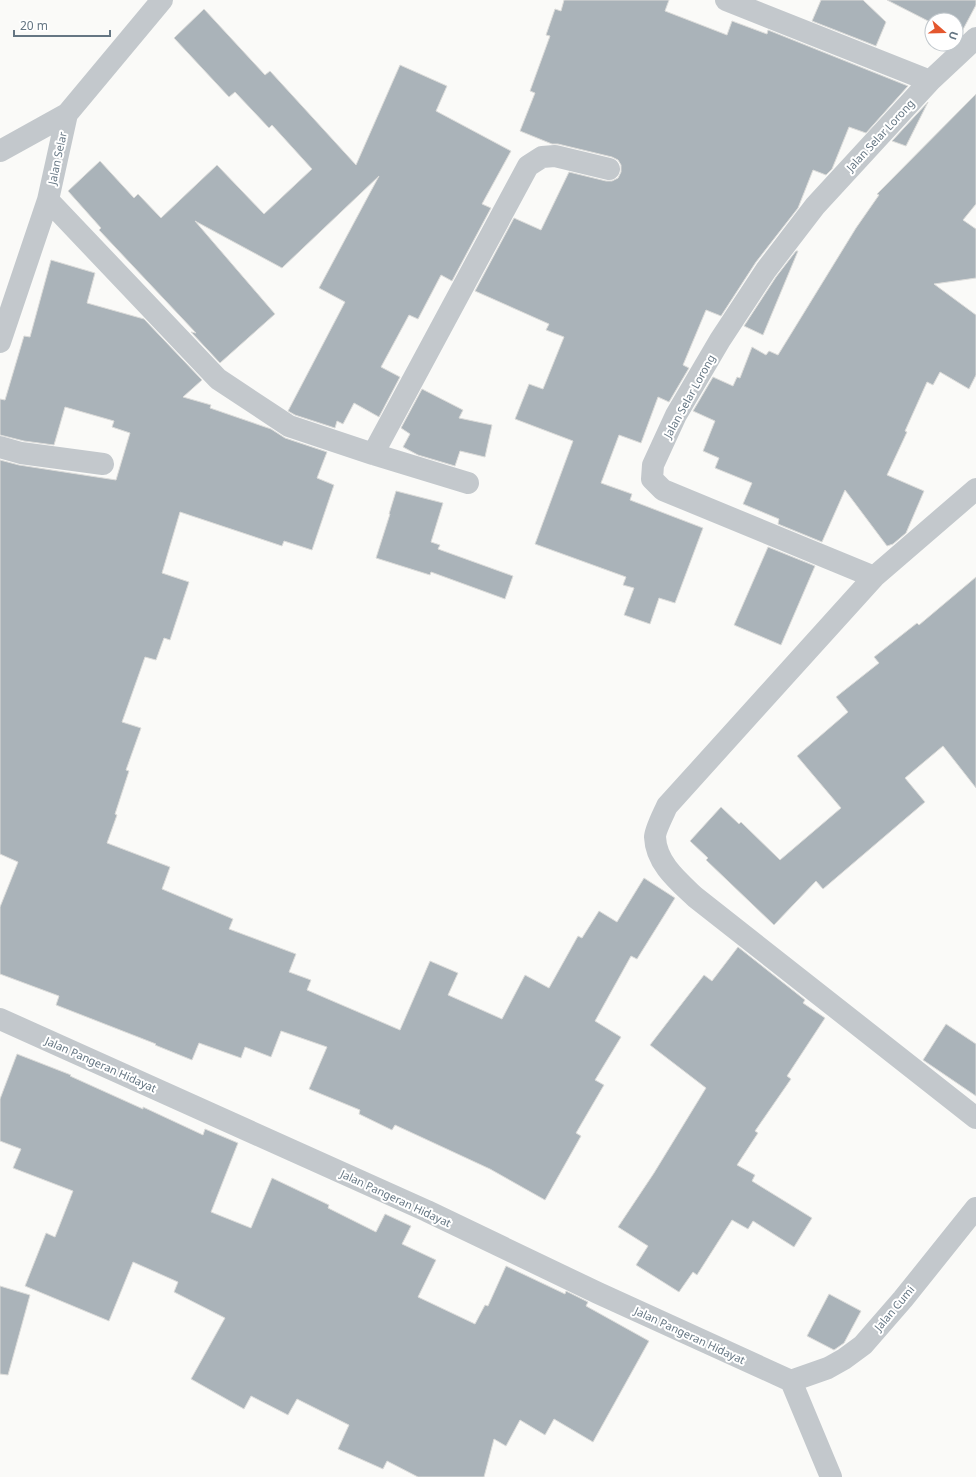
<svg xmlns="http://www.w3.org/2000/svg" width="976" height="1477" font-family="'Noto Sans',sans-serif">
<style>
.building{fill:#aab3b9;stroke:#dcdcda}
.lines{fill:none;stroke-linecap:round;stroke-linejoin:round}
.minor{stroke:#c3c8cc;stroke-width:22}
.labels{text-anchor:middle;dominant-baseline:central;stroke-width:4;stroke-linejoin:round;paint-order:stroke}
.street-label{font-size:11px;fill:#657683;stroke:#fff}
</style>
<rect width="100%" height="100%" fill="#fafaf8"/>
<path class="building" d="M564,0H669L665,11L727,35L732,21L767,34L768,30L908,86L866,133L849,127L832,169L826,175L813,170L798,208L756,262L721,316L706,310L683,365L689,368L669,402L658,397L641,443L619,435L601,483L632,494L630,500L703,528L675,603L659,598L650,624L624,615L634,588L623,585L626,577L535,544L573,441L515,419L529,384L543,389L564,337L546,330L549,324L475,291L514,218L541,230L569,172L606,181H612L618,178L621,172V165L618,160L612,157L558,144H552L520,131L535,93L530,91L550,36L546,35L555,9L561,11Z
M821,0H863L886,22L876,46L812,21Z
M887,0H976V5L959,37L956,35V20H932V23Z
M204,9L265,75L270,71L356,165L400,65L447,86L436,111L511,151L482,204L491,208L452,281L441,275L418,319L409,315L381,367L400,377L379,417L354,403L343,424L337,421L335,428L295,415L288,411L345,302L319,288L379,176L282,268L195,221L275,314L220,363L191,332L196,333L99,230L101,228L68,191L100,161L134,198L138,194L161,218L217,165L264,214L312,169L272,125L269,128L235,92L229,97L174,38Z
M976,94V204L963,220L976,229V278L934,284L976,315V375L969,389L940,372L933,385L927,382L905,431L907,432L887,475L924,491L906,533L893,544L887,546L845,490L822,542L778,524L779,519L743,504L752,483L715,468L719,458L703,451L715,421L693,411L713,377L733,386L737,377L740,378L752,347L766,355L769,351L778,355L856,228L879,195L877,194Z
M928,102L906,146L892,141Z
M796,251H798L763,335L744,326L776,277Z
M51,260L95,273L87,303L144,319L202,380L183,397L211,405L210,408L271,429L285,438L327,452L317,478L334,485L312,550L284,541L282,546L180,512L162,573L189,582L170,640L164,638L156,660L145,657L122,722L141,728L126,770L129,771L115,814L117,815L107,843L170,867L162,889L233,919L229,929L296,954L289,972L311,980L307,990L400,1030L430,961L458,973L448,995L502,1019L525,975L549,988L578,936L582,938L599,911L617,922L644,878L675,898L637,959L631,956L595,1021L621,1037L595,1080L604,1085L576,1133L581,1136L545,1200L490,1169L395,1125L392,1130L359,1114L360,1110L309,1089L327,1047L281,1031L271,1057L245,1047L241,1058L199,1043L192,1060L155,1045L156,1044L56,1005L59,996L0,974V907L18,862L0,854V460L19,465L116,480L130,433L112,427L114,421L65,407L54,445L24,441L0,435V399L5,400L24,336L30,337Z
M422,389L463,410L459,418L492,425L485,457L460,451L455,466L418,455L403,447L410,434L401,428Z
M396,491L443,503L431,542L440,545L438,549L513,576L505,599L431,572L430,575L376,558L390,514H389Z
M768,547L815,566L781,645L734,625Z
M976,577V788L943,746L905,778L925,802L823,889L816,881L774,925L706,860L708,858L690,841L721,807L739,824L741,822L780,860L841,808L797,756L848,712L836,697L879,663L874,657L917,623L919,625Z
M738,947L805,1000L803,1003L825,1018L787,1076L791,1079L755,1131L758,1133L737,1165L755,1175L752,1181L812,1218L794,1247L753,1221L748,1229L732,1220L697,1275L693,1272L679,1292L636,1265L648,1246L618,1227L654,1173L706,1088L650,1045L704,975L712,981Z
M946,1024L976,1044V1096L923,1060Z
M17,1054L71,1075L70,1076L143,1109V1107L203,1135L205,1129L238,1143L211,1212L251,1228L272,1178L329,1205L328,1208L376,1232L385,1214L411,1226L402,1244L436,1260L418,1297L475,1324L485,1305L488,1306L506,1266L565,1294L566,1291L588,1302L586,1306L649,1341L593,1442L554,1419L545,1435L520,1420L506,1446L494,1439L484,1477H418L387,1461L383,1469L338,1449L349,1425L297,1399L288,1415L251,1396L244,1409L191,1379L225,1318L174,1292L178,1282L133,1262L109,1321L25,1286L46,1233L55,1237L73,1191L13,1168L21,1149L0,1141V1099Z
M0,1286L30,1295L8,1375L0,1374Z
M829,1294L861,1311L844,1343L834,1350L807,1336Z"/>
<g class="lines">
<path class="minor" d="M726,0L930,81L976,38
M930,81L815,206L766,270L720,340L676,415L653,465L652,479L663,490L874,577L976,489
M0,151L67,114
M48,200L218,379L289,426L373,454L468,483
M0,342L48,200L67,114L162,0
M0,447L21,453L103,464
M373,454L528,166L542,157L555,156L609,169
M874,577L667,806C664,813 655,830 655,837C656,863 678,881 695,897L976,1118
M0,1019L427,1211L598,1293L791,1381
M791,1381L828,1368L844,1359L863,1345L903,1299L976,1208
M791,1381L831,1477"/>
</g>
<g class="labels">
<g class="street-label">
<text transform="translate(880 135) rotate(-47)">Jalan Selar Lorong</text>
<text transform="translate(57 158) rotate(-78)">Jalan Selar</text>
<text transform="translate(689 396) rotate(-61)">Jalan Selar Lorong</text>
<text transform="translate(101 1064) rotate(24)">Jalan Pangeran Hidayat</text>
<text transform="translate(396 1198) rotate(25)">Jalan Pangeran Hidayat</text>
<text transform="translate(894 1308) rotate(-50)">Jalan Cumi</text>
<text transform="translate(690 1335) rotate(25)">Jalan Pangeran Hidayat</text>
</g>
</g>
<g transform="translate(944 32) rotate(110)"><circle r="19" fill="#ffffff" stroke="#c1c8cd"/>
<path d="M0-3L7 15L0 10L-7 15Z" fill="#e4572e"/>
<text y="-6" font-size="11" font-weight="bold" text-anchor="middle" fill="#657683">U</text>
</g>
<path d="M14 30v6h96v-6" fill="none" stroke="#657683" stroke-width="2"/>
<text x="20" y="30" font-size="12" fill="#657683" stroke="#ffffff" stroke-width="3" paint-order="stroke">20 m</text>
</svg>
